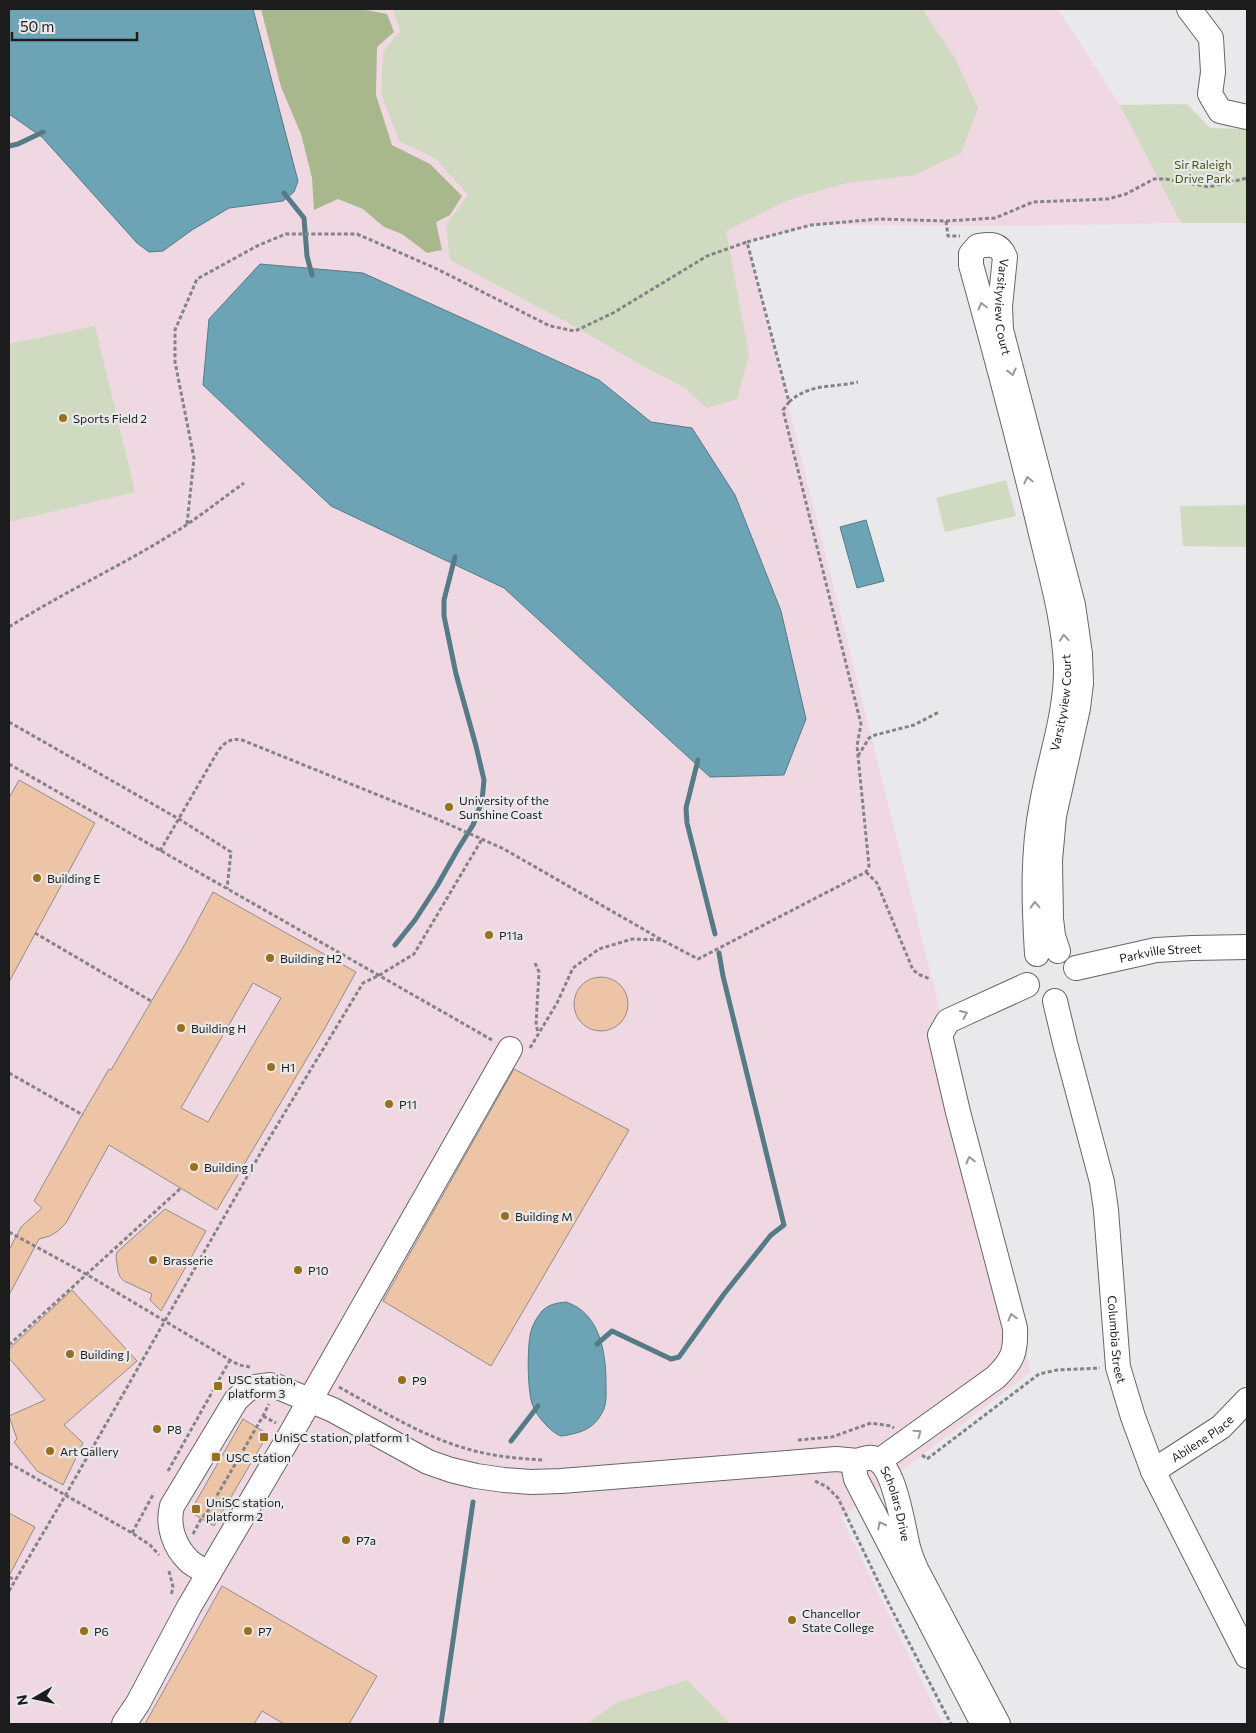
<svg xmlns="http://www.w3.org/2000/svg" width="1256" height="1733" font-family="Commissioner,sans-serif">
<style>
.education{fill:#f0d8e2}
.green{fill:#d0dac0}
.forest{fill:#a8b88c}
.water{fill:#6da4b5;stroke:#557b87}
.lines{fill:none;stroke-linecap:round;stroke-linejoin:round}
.stream{stroke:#557b87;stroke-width:5}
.building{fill:#edc4a6;stroke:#908e8d;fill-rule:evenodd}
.minor-casing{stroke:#666667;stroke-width:26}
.path{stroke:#848486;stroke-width:3;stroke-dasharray:4 2.5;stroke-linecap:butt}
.minor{stroke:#fff;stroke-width:24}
.oneway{stroke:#999}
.poi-dot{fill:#996f1c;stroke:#e9e9eb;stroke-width:2}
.labels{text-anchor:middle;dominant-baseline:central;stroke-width:4.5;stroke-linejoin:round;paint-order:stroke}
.park-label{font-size:12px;fill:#425412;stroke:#e9e9eb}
.street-label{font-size:12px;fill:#1c1c1d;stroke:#e9e9eb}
.poi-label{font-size:12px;fill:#1c1c1d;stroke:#e9e9eb;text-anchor:start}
</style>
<rect width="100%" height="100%" fill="#e9e9eb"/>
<path class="education" d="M9,9H1058L1120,105L1181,223L1009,226L811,225L747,242L1031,1372L841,1517L943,1724H9Z"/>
<path class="green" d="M393,9H922L955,58L978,108L961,153L915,175L847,183L788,200L726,231L749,355L737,399L707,408L685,388L641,365L572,325L450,260L446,225L468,195L435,158L399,141L381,93L383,52L400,31Z
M1187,104L1210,128L1247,129V223H1181L1120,105Z
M95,326L135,492L9,522V344Z
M1006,480L1016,516L945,532L936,498Z
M1247,505V547L1183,546L1180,506Z
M687,1680L730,1724H587L616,1703Z"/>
<path class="forest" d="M261,9H361L387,14L394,32L377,47L376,95L392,145L430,164L462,196L450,215L436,222L442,250L427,253L402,234L384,227L363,209L338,199L314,210L312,178L301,134L281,87Z"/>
<path class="water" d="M9,9H253L298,181L294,192L283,201L229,208L192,230L163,251L149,252L137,243L42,137L9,114Z
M260,264L363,273L599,380L651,422L692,428L735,495L781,611L806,719L784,775L710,777L504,588L331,506L203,385L209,319Z
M866,520L884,581L857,588L840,527Z
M566,1302C600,1313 606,1352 606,1384C606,1393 607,1405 602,1413C596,1424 588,1430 576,1433C572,1434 565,1436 561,1436C557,1435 551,1430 548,1427C542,1421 536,1414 533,1406C527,1393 527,1345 531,1331C533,1324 537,1317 542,1311C549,1304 557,1303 566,1302Z"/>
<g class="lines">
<path class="stream" d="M9,146L18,144L43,132
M284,193L304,218L307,256L312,275
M698,760L686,808L687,823L715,934
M395,945L415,920L437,886L458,849L473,825L482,801L484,780L476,746L456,674L444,616V600L455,557
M597,1344L612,1331L671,1359L679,1357L724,1294L771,1235L784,1225L723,976L719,953
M511,1441L538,1406
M441,1724L473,1502"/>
</g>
<path class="building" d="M19,780L95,823L9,982V798Z
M213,892L356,972L325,1028L217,1210L109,1145L66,1223L58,1231L50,1236L39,1239L9,1295V1250L21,1227L42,1208L34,1201L82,1115L109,1069L111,1070L185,944ZM253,983L281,998L208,1122L181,1108Z
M574 1004a27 27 0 1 1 54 0a27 27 0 1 1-54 0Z
M514,1069L629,1130L491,1366L383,1301Z
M165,1209L206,1231L161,1311L150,1300L152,1294L124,1281L120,1277L118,1271L116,1257L117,1252Z
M72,1290L137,1361L64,1425L83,1443L63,1485L37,1471L14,1442L17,1439L9,1416L45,1400L9,1358V1349Z
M243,1419L268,1434L214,1526L190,1512Z
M9,1513L35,1527L9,1576Z
M222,1586L377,1676L349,1724H284L262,1711L254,1724H145Z"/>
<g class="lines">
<g class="minor-casing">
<g id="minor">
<path d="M1189,9L1211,38L1213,72L1210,94L1220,111L1247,117"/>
<path id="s1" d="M1037,954C1034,904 1032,853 1042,803C1050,758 1067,712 1066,666C1064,618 1050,572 1039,525C1018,438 995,351 971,265V254L978,246C991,244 999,243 1005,257L1000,306L1001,330L1073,605L1080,654L1081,683L1078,708L1054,816L1050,860L1051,919L1053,936L1058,951"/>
<path id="s2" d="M1076,968L1156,950L1192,948L1247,947"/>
<path id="s3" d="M1055,1001L1065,1043L1102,1182L1106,1210L1118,1367L1133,1417L1153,1471L1247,1656"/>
<path d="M879,1461L996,1377C1013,1360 1016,1352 1015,1328L958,1112L940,1035L948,1021L1027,985"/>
<path id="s4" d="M1153,1471L1221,1427L1247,1400"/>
<path d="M209,1573C202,1569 194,1566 189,1561C174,1547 167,1525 172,1506L236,1400L249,1388L269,1385L278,1387L333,1410L428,1462L451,1470L476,1476L504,1480L531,1482L561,1481L836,1459L858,1461"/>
<path d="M124,1724L138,1703L189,1607L285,1444L510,1049"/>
<path id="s5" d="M983,1724L856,1479L854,1469L858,1461C863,1459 868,1457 873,1458C895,1464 903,1528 908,1547C910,1555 913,1562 916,1569L998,1724"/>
</g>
</g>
<path class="path" d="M946,221L948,236H960
M789,402C810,383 832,388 858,382
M187,524L194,458L175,362V330L197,279L257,246L286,234H357L435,268L550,326L575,331L613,313L707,256L747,242
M9,627C62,593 119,567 172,534C197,519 220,500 244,483
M9,722L179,819L231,852L227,889
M858,756L869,738L875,735L914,725L939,712
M9,764L492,1040
M160,851L218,751C225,742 230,738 242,740L430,816L504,849L662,940L698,959L866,872L869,866L857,746L861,724L783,410L789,402L747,242L811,225L879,219L946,221L995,218L1033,202L1108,199L1126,194L1154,179H1166L1209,187L1247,178
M866,872L877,883L913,970L920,975L930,979
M35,933L151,1001
M535,963L539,972L536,1025L538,1032
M530,1048L557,1003L573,968L599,949L632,939L661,940
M9,1073L83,1115
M9,1232L86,1274L230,1360L239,1365L250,1367
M9,1345L181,1188
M339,1387C384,1412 428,1440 479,1452C500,1457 523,1459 544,1460
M263,1416L276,1423
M798,1440L832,1437L871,1423L891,1426L894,1428
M922,1455L927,1459L1039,1374L1057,1370L1100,1368
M9,1463L132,1533L150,1545L159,1555
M168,1471L230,1360
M815,1481L827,1487L838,1498L889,1604L951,1724
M132,1533L154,1493
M193,1534L201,1519L208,1511L263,1416L269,1404
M169,1571L173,1587L171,1596
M9,1577L15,1580
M9,1591L65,1496L264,1147L363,983L378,976L414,954L482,839"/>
<use href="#minor" class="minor"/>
</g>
<defs><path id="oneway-chevron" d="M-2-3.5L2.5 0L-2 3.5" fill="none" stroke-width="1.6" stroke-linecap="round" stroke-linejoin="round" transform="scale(1.25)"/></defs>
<g class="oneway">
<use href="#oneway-chevron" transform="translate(982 306) rotate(-105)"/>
<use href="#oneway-chevron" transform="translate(1012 372) rotate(76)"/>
<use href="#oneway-chevron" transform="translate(1028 480) rotate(-103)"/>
<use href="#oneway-chevron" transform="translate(1064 638) rotate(-94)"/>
<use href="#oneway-chevron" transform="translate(1035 905) rotate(-92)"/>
<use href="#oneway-chevron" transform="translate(964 1014) rotate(-23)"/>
<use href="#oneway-chevron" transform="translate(970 1160) rotate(-104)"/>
<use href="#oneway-chevron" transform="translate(1012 1317) rotate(-105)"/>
<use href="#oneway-chevron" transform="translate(918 1433) rotate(-35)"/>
<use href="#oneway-chevron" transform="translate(881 1525) rotate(-117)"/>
</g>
<g class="poi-dot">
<circle cx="63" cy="418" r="5"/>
<circle cx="449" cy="807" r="5"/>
<circle cx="37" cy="878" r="5"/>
<circle cx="489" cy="935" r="5"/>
<circle cx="270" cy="958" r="5"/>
<circle cx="181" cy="1028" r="5"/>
<circle cx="271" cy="1067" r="5"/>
<circle cx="389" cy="1104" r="5"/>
<circle cx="194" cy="1167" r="5"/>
<circle cx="505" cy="1216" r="5"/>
<circle cx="153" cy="1260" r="5"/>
<circle cx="298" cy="1270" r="5"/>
<circle cx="70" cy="1354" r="5"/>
<circle cx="402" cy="1380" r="5"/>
<rect x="213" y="1381" width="10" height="10" rx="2.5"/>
<circle cx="157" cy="1429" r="5"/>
<rect x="259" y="1432" width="10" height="10" rx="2.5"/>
<circle cx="50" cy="1451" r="5"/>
<rect x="211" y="1452" width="10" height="10" rx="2.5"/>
<rect x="191" y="1504" width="10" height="10" rx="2.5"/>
<circle cx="346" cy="1540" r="5"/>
<circle cx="792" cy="1620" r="5"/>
<circle cx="84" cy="1631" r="5"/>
<circle cx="248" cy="1631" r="5"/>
</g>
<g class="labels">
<g class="park-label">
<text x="1203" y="164">Sir Raleigh<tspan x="1203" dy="14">Drive Park</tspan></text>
</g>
<g class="street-label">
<text stroke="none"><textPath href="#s1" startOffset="808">Varsityview Court</textPath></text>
<text stroke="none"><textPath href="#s1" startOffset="254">Varsityview Court</textPath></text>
<text stroke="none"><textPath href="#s2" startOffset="86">Parkville Street</textPath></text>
<text stroke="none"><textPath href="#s3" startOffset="345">Columbia Street</textPath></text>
<text stroke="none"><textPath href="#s4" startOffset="59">Abilene Place</textPath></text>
<text stroke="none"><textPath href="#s5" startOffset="364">Scholars Drive</textPath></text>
</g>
<g class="poi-label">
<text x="73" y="418">Sports Field 2</text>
<text x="459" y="800">University of the<tspan x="459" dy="14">Sunshine Coast</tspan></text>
<text x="47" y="878">Building E</text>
<text x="499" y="935">P11a</text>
<text x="280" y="958">Building H2</text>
<text x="191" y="1028">Building H</text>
<text x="281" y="1067">H1</text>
<text x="399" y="1104">P11</text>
<text x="204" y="1167">Building I</text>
<text x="515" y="1216">Building M</text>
<text x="163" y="1260">Brasserie</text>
<text x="308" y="1270">P10</text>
<text x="80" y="1354">Building J</text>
<text x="228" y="1379">USC station,<tspan x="228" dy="14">platform 3</tspan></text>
<text x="412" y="1380">P9</text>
<text x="167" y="1429">P8</text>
<text x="274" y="1437">UniSC station, platform 1</text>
<text x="60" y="1451">Art Gallery</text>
<text x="226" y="1457">USC station</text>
<text x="206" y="1502">UniSC station,<tspan x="206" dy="14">platform 2</tspan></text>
<text x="356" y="1540">P7a</text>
<text x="802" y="1613">Chancellor<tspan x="802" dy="14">State College</tspan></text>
<text x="94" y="1631">P6</text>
<text x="258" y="1631">P7</text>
</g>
</g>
<rect width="1256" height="1733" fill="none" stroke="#1c1c1d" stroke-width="20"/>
<g transform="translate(35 1698) rotate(261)" stroke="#e9e9eb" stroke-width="4" paint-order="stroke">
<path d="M0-4L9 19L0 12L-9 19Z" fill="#1c1c1d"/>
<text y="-8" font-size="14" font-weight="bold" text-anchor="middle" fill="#1c1c1d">N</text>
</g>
<path d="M12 32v8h125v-8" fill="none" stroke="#1c1c1d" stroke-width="2.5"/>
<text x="20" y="32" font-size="15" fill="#1c1c1d" stroke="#e9e9eb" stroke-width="4" paint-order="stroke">50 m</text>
</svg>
